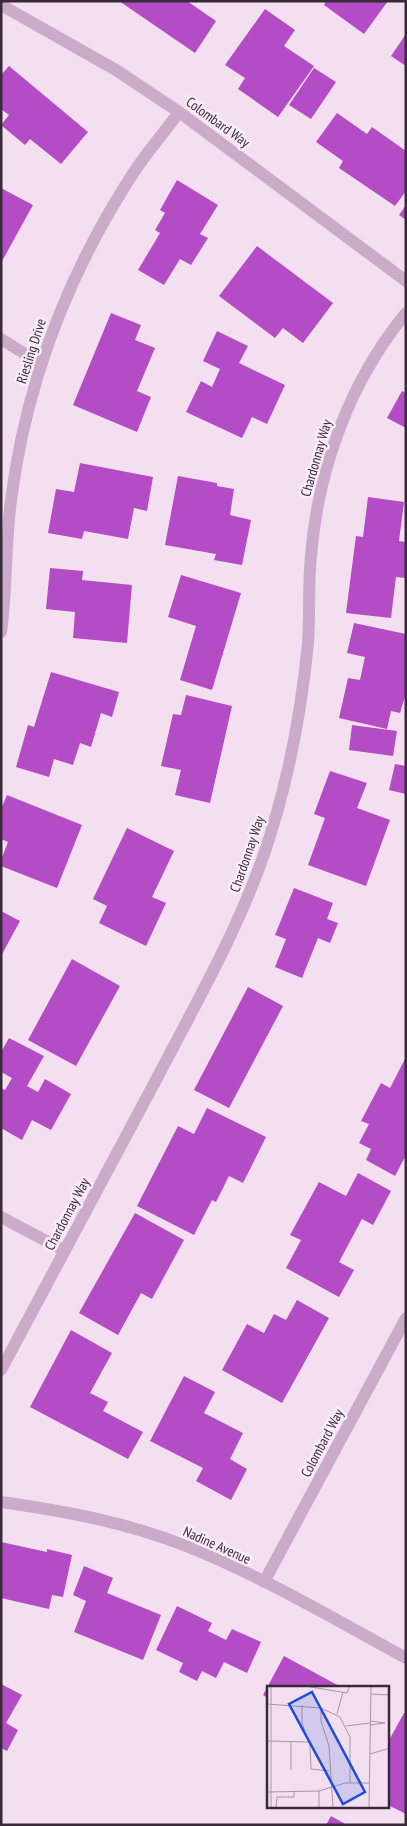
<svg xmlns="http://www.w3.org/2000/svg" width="407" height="1826" font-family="'PT Sans Narrow',sans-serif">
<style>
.building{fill:#b44cc5}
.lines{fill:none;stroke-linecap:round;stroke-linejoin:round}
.minor{stroke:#cbabc9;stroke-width:12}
.labels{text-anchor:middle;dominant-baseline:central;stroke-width:5;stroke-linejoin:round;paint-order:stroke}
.street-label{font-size:14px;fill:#382a39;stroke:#faecf8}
.inset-road{fill:none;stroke:#a897a7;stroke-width:1}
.view{fill:#1d4ed8;fill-opacity:0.15;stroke:#1d4ed8;stroke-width:2.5}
.inset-edge{fill:none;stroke:#382a39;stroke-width:2.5}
</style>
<rect width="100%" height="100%" fill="#f3dff0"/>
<path class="building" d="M119,1H187L216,21L195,53Z
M326,1H388L364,34L324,5Z
M265,9L295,30L284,46L314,66L278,117L238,89L245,78L225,65Z
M406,34V66L391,56Z
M9,66L88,132L61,164L30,139L25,145L1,125L9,115L1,109V75Z
M314,68L336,82L311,119L289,105Z
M337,113L367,134L372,127L406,151V191L395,206L339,168L343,161L316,142Z
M177,180L218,205L200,234L208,238L191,265L180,259L164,285L138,270L160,233L155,230L165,213L160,210Z
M1,188L33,205L1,263Z
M406,205V220L399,215Z
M257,246L333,303L303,343L283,328L275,338L219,296Z
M111,313L141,325L135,340L155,348L137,391L151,397L137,432L73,405Z
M217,331L248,346L239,363L285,385L267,424L252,417L242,438L186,412L201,381L212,387L220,369L203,361Z
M402,391L406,393V428L387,418Z
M80,463L153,477L147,511L134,508L128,539L84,531L82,539L48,533L56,489L74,492Z
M178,476L217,483V486L234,489L230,515L251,520L242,565L214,560L216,554L165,545Z
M368,497L404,502L399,541L406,542V578L396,577L391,618L346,613L356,536L363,537Z
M50,568L83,571L82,580L132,585L127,643L73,638L75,612L46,609Z
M181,575L241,593L212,690L180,680L196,626L168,617Z
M354,623L406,634V693L400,713L391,711L387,729L339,718L348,678L360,680L365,657L347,653Z
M51,672L119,692L112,717L101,713L91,747L80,743L73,765L54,759L49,777L16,767L28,725L34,727Z
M186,695L232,706L210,803L175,795L181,770L161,766L173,714L181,715Z
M352,725L397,731L393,756L349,750Z
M395,764L406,766V794L389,790Z
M330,771L367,783L357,808L390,820L366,886L308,865L325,818L314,814Z
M7,795L82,825L57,888L1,866V860L8,842L1,839V809Z
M127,828L174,851L152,897L166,903L146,946L99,923L107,906L93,899Z
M294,888L333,903L327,919L338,923L330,943L318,938L302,978L275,967L286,939L275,935Z
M1,911L20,921L1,956Z
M72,959L120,986L76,1066L28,1040Z
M248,987L283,1006L229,1108L194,1090Z
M9,1038L44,1056L27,1086L38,1092L45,1079L71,1094L51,1130L32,1120L22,1140L1,1128V1088L5,1090L12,1078L1,1072V1052Z
M406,1057V1155L395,1176L366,1160L371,1149L359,1143L369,1124L361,1121L381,1083L390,1088Z
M207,1108L266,1137L243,1183L229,1176L216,1202L212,1200L194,1235L137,1206L178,1126L194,1134Z
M358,1173L391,1191L373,1225L362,1219L339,1262L354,1270L339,1297L286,1268L301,1240L290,1235L319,1182L346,1196Z
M135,1213L184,1240L152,1299L141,1293L118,1335L79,1313Z
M297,1300L329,1318L282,1403L222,1370L247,1324L264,1333L274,1314L286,1320Z
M71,1330L112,1353L90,1393L108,1402L103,1411L143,1432L128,1459L30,1407Z
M184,1376L215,1392L204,1413L243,1433L230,1459L247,1469L231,1500L196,1481L203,1468L150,1441Z
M1,1542L47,1552V1549L72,1555L63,1597L52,1595L49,1609L1,1598Z
M84,1566L113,1578L107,1593L161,1615L143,1660L74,1632L86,1601L73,1595Z
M177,1606L212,1623L208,1631L226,1640L232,1629L261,1642L247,1673L224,1662L216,1678L202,1671L197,1681L179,1672L183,1663L156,1650Z
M284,1656L341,1687H268V1698L263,1695Z
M1,1684L22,1695L6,1723L18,1730L7,1751L1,1748Z
M404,1713L406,1714V1814L388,1805V1742Z
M331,1816L347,1825H326Z"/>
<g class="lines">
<path class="minor" d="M1,5L116,70L179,112L406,281
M1,339L40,363
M1,632C7,589 5,544 11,500C26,383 68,274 132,175C146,153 164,133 179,112
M1,1217L65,1251
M1,1370C53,1273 104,1177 156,1080C194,1007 236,934 263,857C287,788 301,715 308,643C310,614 308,585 311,556C318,468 350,381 406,313
M1,1502C64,1511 126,1522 186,1546C262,1576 334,1619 406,1658
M264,1582L406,1318"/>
</g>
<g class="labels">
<g class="street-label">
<text transform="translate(218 122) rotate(36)">Colombard Way</text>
<text transform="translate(31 351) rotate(-72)">Riesling Drive</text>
<text transform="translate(316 458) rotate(-74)">Chardonnay Way</text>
<text transform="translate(247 854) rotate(-71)">Chardonnay Way</text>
<text transform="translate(67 1214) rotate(-62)">Chardonnay Way</text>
<text transform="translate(322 1443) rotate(-62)">Colombard Way</text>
<text transform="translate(217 1545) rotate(24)">Nadine Avenue</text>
</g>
</g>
<g transform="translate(267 1686)">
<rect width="122" height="122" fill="#f3dff0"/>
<path class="inset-road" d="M38,0L80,7L83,0M104,8L123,9M0,18L54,22L73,31L83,51V97M35,19V37L43,60L44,83L62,85M54,22V35L62,60L66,122M70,28L76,6M103,39L118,37L103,35M79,40L103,37M0,55L42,56M103,68L123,62M24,84V56M52,105V122M0,106L52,105L78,97H102M4,122V0M9,122L10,111H27V106M102,122L104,0"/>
<path class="view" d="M45,6L98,106L76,118L22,18Z"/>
<rect width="122" height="122" class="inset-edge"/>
</g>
<rect width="407" height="1826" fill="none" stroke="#382a39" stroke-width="5"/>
</svg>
